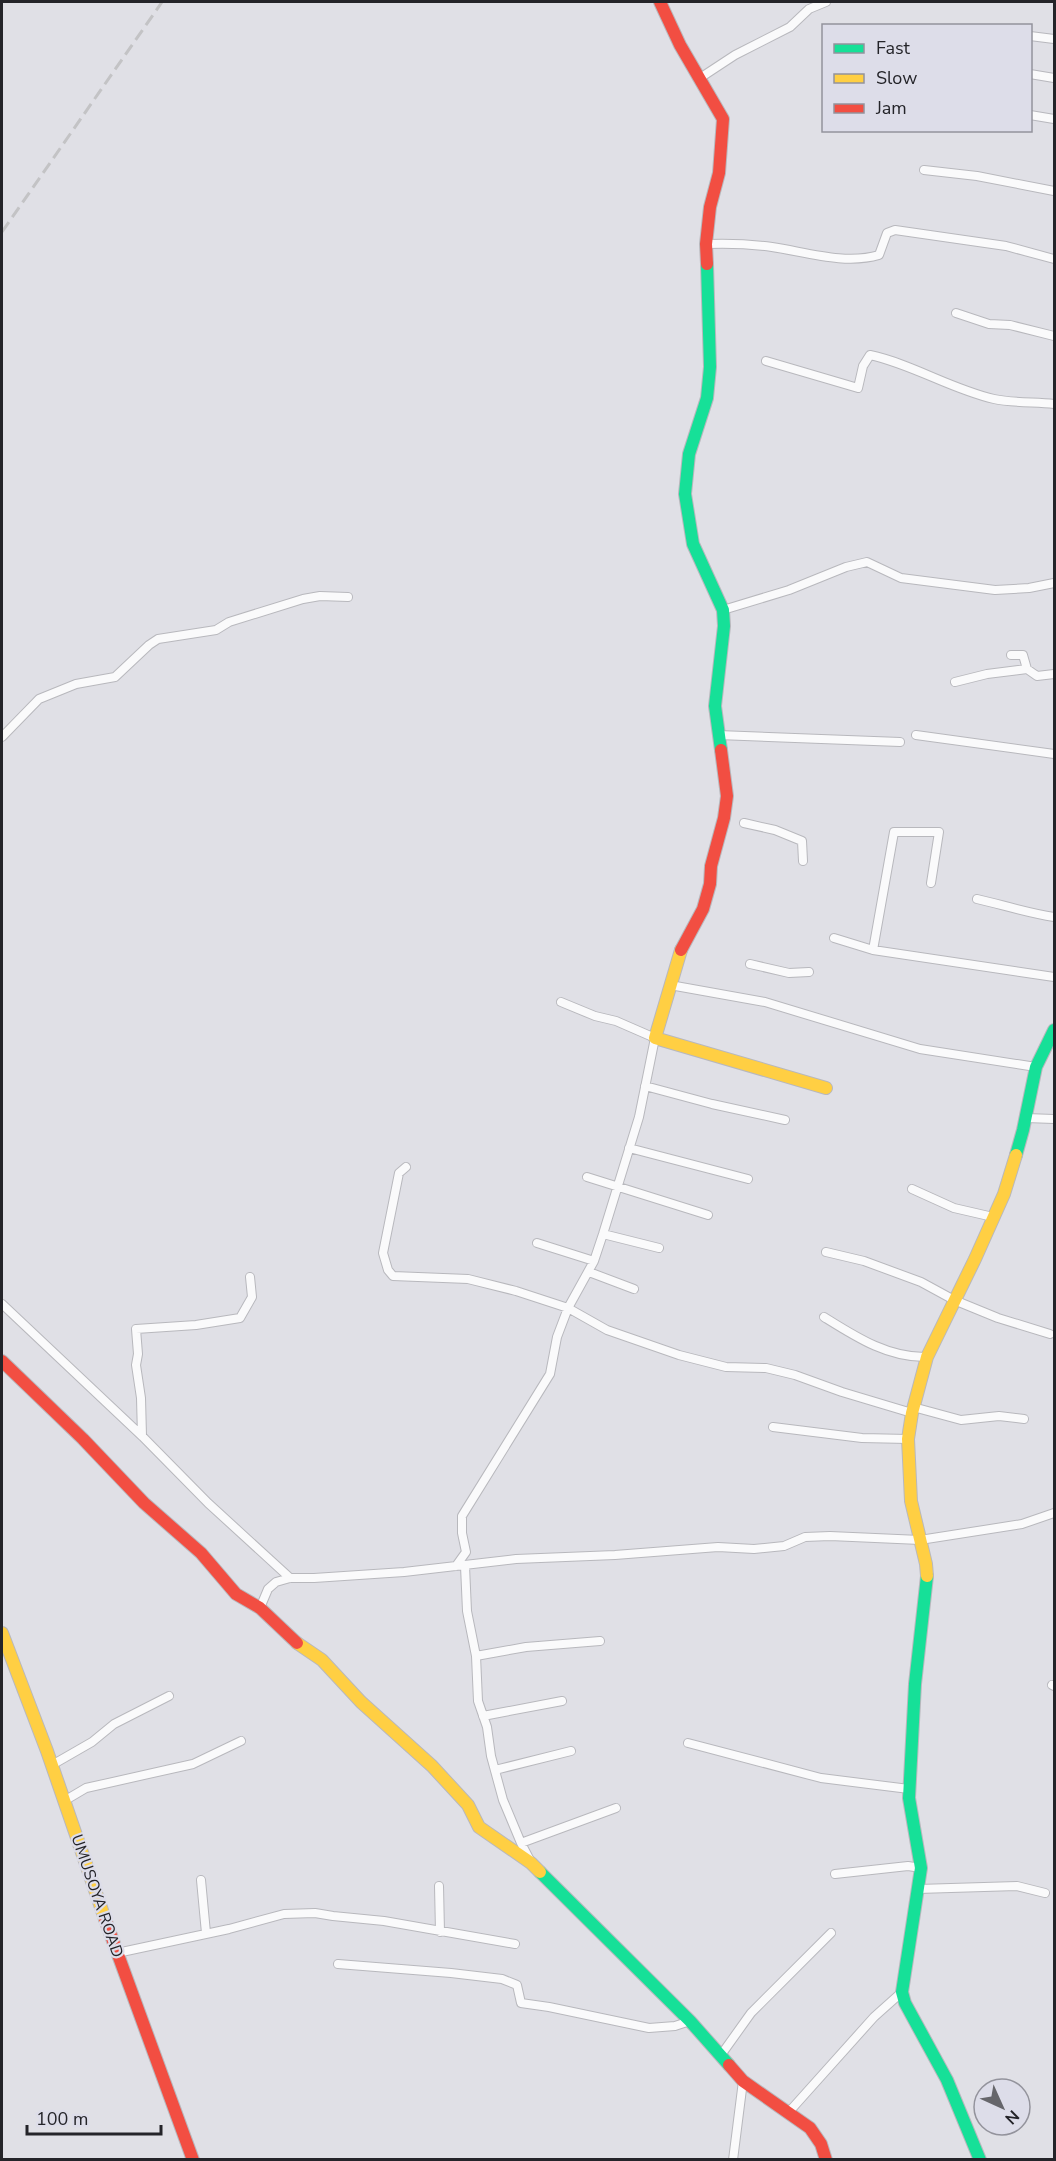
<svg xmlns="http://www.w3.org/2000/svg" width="1056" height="2161" font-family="'Nunito Sans',sans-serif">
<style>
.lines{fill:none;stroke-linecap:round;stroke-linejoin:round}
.street-casing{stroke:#b8b8bd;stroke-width:10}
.fast-casing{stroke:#b8b8bd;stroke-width:14}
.slow-casing{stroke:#b8b8bd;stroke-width:14}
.jam-casing{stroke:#b8b8bd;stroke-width:14}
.street{stroke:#fafafb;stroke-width:8}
.fast{stroke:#16e098;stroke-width:12}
.slow{stroke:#ffcf43;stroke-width:12}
.jam{stroke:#f24e42;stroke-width:12}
.rail{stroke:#c3c3c5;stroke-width:3;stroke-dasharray:12 6;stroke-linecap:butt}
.labels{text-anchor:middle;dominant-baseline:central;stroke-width:4.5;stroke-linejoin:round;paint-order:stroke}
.street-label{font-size:16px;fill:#242429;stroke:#dddde9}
</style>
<rect width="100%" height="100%" fill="#e0e0e6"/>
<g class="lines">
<g class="street-casing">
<path id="street" d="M1030,36L1054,39
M1030,74L1054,78
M700,78L735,55L790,27L809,9L826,2
M1030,115L1054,119
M924,170L977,176L1054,191
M706,244C729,243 750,244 772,247C806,252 845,265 879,255L887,233L895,230L1006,246L1054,259
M956,313L989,324L1010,325L1054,336
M766,361L858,388L863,366L870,355C912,364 951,389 994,399C1013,403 1035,402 1054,404
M723,610L789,590L846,567L867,562L901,578L995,590L1029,588L1054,583
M1011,655H1023L1027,669
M955,682L987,674L1027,669L1037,676L1054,674
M718,735L900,742
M916,735L1054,754
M2,737L39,699L76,684L115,677L149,645L158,639L216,630L229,622L303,599L320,596L348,597
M744,823L775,830L802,841L803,861
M977,899C1003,905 1028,913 1054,917
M834,938L873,950L1054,977
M873,950L894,832H939L931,883
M750,964L789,973L809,972
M670,985L765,1002L920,1049L1036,1067
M645,1086L712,1104L785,1120
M1026,1118L1054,1119
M629,1148L748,1179
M406,1167L399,1173L383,1253L388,1270L393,1276L468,1279L516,1291L568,1308L607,1330L679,1355L726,1367L766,1368L795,1375L842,1392L912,1413
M587,1177L708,1215
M912,1189L954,1208L993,1217
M603,1234L659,1248
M537,1243L594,1261
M826,1252L864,1261L921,1282L954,1300L998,1318L1050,1334
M589,1272L634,1289
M2,1304L142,1436L208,1503L290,1578
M824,1317C856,1337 888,1358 927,1357
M913,1407L961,1420L999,1416L1024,1419
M773,1427L862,1438L908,1439
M142,1436L141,1398L136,1365L138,1354L136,1329L196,1325L240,1318L252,1297L250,1277
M456,1566L466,1552L462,1533V1516L550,1374L557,1337L568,1308L594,1261L603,1234L639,1117L655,1038L616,1021L595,1016L561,1002
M465,1566L467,1611L476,1656L478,1701L487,1727L491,1756L503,1800L521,1843L531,1862
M260,1608L268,1589L276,1582L290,1578H314L404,1572L516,1559L615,1555L718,1547L754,1549L784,1546L805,1537L830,1536L920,1540L1022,1524L1054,1513
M476,1656L526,1647L600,1641
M1052,1685L1054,1686
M483,1716L562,1701
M688,1743L821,1778L909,1789
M52,1765L92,1742L114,1724L169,1696
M495,1770L571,1751
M64,1801L86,1788L193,1764L241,1741
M521,1843L616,1808
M835,1874L908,1866L921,1868
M201,1880L206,1933
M439,1886L440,1932
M918,1889L1017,1886L1045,1893
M117,1953L229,1929L284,1914L315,1913L333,1916L384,1921L515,1944
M338,1964L451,1973L502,1979L517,1985L521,2003L549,2007L649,2028L675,2026L690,2021
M721,2055L751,2013L831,1933
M788,2113L874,2017L902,1992
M733,2160L743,2081"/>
</g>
<g class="fast-casing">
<path id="fast" d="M707,264L710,367L707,398L689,454L685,494L693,544L723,610L724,626L715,706L721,750
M1016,1155L1023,1130L1036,1067L1054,1030
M927,1576L915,1684L909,1798L921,1868L902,1992L905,2003L947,2080L980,2160
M540,1872L690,2021L729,2065"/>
</g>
<g class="slow-casing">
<path id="slow" d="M681,950L655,1038L826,1088
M927,1576L926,1564L911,1501L908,1439L912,1413L927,1357L975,1259L1004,1194L1016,1155
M2,1633L47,1751L105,1919
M297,1643L322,1660L361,1702L432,1766L468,1805L479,1827L531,1863L540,1872"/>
</g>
<g class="jam-casing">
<path id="jam" d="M660,2L680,45L723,119L719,173L710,207L706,244L707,264
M681,950L703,909L710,884L711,866L724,818L727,796L721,750
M2,1361L83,1439L144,1503L201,1553L236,1594L260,1608L297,1643
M105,1919L193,2160
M729,2065L743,2081L810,2128L821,2144L826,2160"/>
</g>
<use href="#street" class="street"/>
<use href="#fast" class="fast"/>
<use href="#slow" class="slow"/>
<use href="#jam" class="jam"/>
<path class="rail" d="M2,232L162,2"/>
</g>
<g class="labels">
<g class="street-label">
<text transform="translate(97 1896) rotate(71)">UMUSOYA ROAD</text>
</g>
</g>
<rect width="1056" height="2161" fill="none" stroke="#242429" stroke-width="6"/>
<rect x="822" y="24" width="210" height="108" fill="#dddde9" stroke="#93939c" stroke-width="1.5"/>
<rect x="834" y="44" width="30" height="9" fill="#16e098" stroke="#93939c" stroke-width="1.5"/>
<text x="876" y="54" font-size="18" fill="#242429">Fast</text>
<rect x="834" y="74" width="30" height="9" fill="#ffcf43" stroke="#93939c" stroke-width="1.5"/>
<text x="876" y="84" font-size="18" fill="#242429">Slow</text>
<rect x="834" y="104" width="30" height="9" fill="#f24e42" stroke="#93939c" stroke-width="1.5"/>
<text x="876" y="114" font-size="18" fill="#242429">Jam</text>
<g transform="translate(1002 2107) rotate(135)"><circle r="28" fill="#dddde9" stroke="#93939c" stroke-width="1.5"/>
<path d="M0-4.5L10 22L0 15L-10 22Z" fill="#66666b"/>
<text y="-9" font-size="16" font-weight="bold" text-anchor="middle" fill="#242429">N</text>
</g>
<path d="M27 2125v9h134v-9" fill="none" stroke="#242429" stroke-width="3"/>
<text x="36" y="2125" font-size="18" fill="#242429" stroke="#dddde9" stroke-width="4.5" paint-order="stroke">100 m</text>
</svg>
